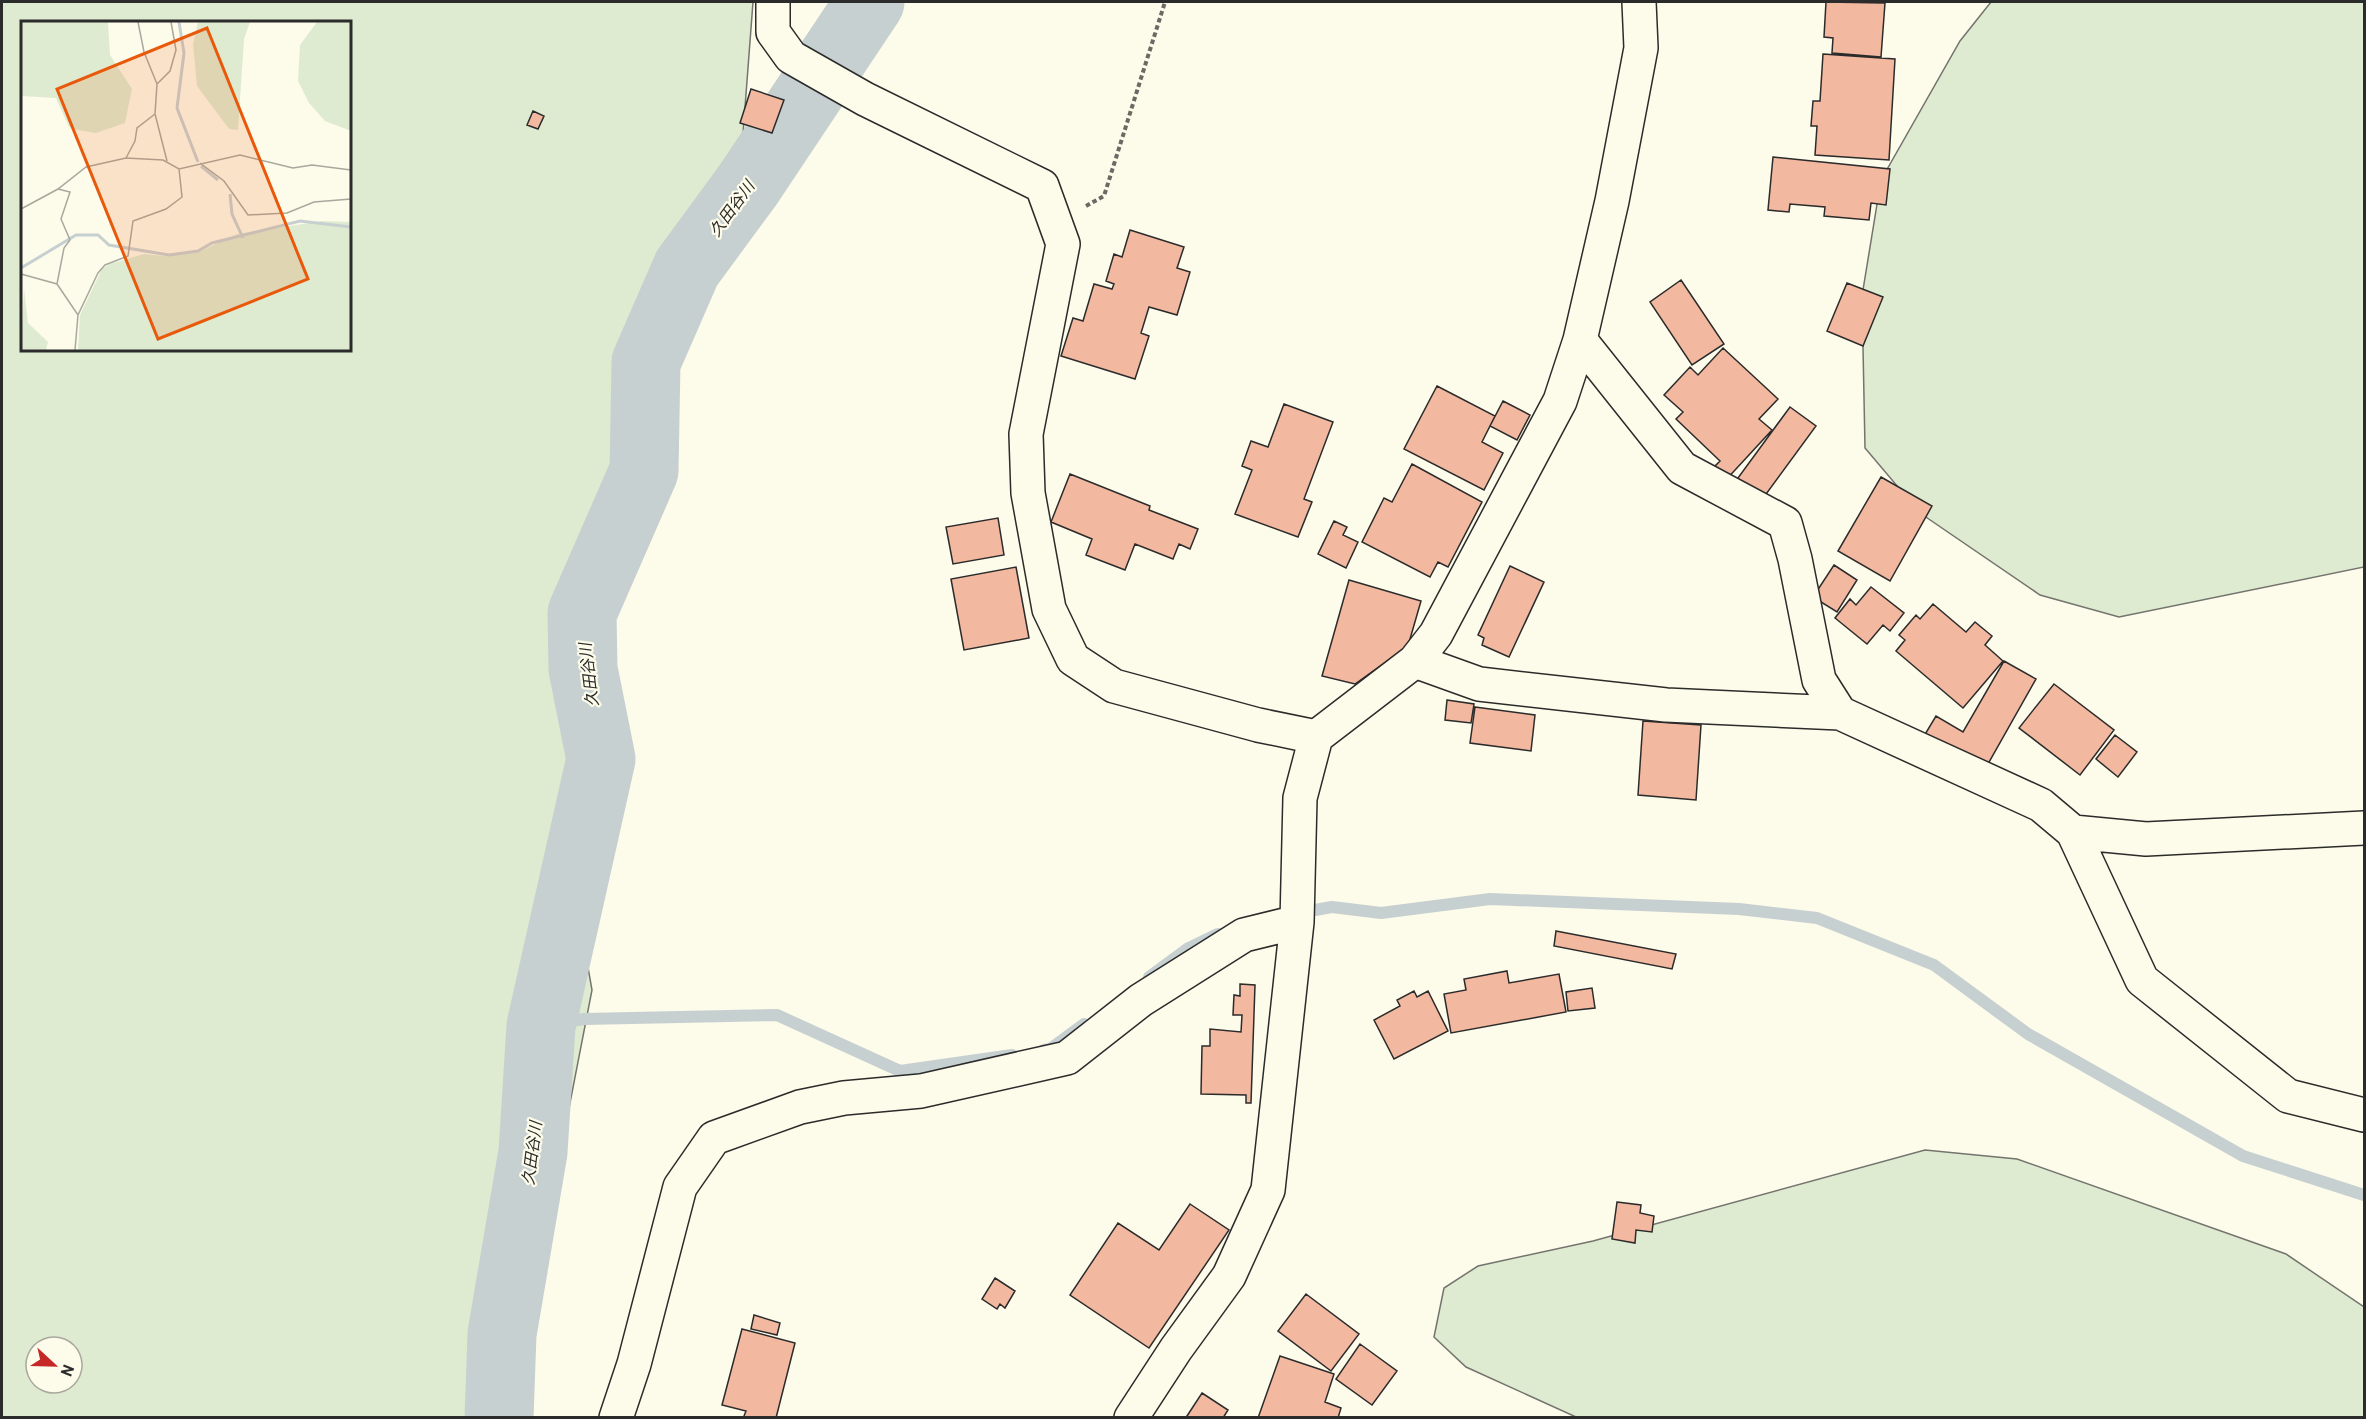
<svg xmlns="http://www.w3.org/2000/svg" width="2366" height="1419" font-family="Barlow,'Noto Sans JP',sans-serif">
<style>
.green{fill:#deebd1;stroke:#74746e;stroke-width:1.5;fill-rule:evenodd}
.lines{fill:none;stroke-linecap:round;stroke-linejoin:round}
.stream{stroke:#c7d0d0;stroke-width:12}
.river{stroke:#c7d0d0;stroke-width:69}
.building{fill:#f2b8a0;stroke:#2b2b2b;stroke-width:1.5}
.minor-casing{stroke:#2b2b2b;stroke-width:36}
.path{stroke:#6a6964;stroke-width:4;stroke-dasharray:4.5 3;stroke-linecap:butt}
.minor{stroke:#fdfbea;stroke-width:33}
.labels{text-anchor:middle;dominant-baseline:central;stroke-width:4.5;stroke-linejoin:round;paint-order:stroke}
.water-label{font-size:16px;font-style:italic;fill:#2b2b2b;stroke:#fdfbea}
.inset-river{fill:none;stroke:#c7d0d0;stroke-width:3}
.inset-road{fill:none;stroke:#a9a89e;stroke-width:1.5}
.view{fill:#e8590c;fill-opacity:0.15;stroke:#e8590c;stroke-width:3}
.inset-edge{fill:none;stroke:#2b2b2b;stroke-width:3}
</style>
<rect width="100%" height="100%" fill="#fdfbea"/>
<path class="green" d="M2,2H753L740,173L711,241L650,332L629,477L568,624L587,726L578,832L584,945L592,990L546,1226L539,1315L509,1417L2,1418ZM22,22H350V350H22ZM36,1347H72V1383H36Z
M1991,2H2364V567L2119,617L2040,595L1920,513L1865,448L1862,296L1881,180L1960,41Z
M1925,1150L2017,1159L2286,1254L2364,1307V1417H1576L1466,1367L1434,1337L1444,1288L1478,1266L1593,1241Z"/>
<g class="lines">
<path class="stream" d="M1298,913L1332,907L1381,913L1490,899L1739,909L1817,918L1934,965L2028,1034L2243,1156L2364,1195
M1149,977L1187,949L1218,934
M541,1026L584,1019L777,1015L900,1071L1012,1055
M1044,1050L1050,1049L1084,1024"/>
<path class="river" d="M499,1418L502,1334L533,1152L541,1026L601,759L583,669L582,613L644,471L646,362L687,268L748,185L870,2"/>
</g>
<path class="building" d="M1826,2L1885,3L1881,57L1832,53L1833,38L1824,37Z
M1823,54L1895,59L1889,160L1815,155L1817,126H1811L1813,101H1820Z
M751,89L784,100L772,133L740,123Z
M533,111L544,116L538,129L527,125Z
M1773,157L1890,169L1886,205L1871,203L1869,220L1824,216L1825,207L1790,204L1789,212L1768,210Z
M1130,230L1184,247L1177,268L1190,272L1177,315L1149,307L1141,333L1149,336L1135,379L1061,356L1073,318L1083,321L1094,284L1112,289L1114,284L1106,281L1114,254L1122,257Z
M1681,280L1724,344L1692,365L1650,302Z
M1847,283L1883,297L1863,346L1827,331Z
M1723,348L1778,399L1759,419L1772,430L1724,482L1711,470L1720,461L1676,419L1683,412L1664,395L1690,367L1698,375Z
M1437,386L1495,416L1482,442L1503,453L1484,490L1404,449Z
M1503,401L1530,415L1517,440L1490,426Z
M1284,404L1333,422L1304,499L1312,502L1298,537L1235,514L1252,470L1242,466L1251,441L1268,447Z
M1790,407L1816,426L1761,501L1735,482Z
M1412,464L1482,502L1448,567L1438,562L1430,577L1362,542L1384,498L1392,502Z
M1070,474L1150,506L1149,510L1198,529L1190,549L1179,544L1173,559L1135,544L1125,570L1086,555L1092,539L1051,522Z
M1881,477L1932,506L1890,581L1838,551Z
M998,518L1004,555L953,564L946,527Z
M1334,521L1347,527L1343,535L1358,542L1346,568L1318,554Z
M1834,565L1857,580L1837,612L1813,597Z
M1510,566L1544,582L1509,657L1482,645L1484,638L1478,635Z
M1016,567L1029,638L964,650L951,579Z
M1349,580L1421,601L1408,646L1355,684L1322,676Z
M1871,587L1904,613L1890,631L1883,625L1867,644L1835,618L1850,599L1856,605Z
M1933,604L1966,632L1975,622L1992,636L1985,645L2003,661L1963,708L1896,651L1905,640L1899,635L1916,615L1920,619Z
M2004,661L2036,679L1984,771L1924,736L1936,716L1963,732Z
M2054,684L2114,730L2080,775L2019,728Z
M1447,700L1474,704L1471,723L1445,720Z
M1475,707L1535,715L1531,751L1470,743Z
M1643,721L1701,725L1696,800L1638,795Z
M2115,735L2137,752L2118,777L2096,759Z
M1556,931L1676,954L1672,969L1554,946Z
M1507,971L1509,983L1559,974L1566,1012L1451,1033L1444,994L1466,990L1464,979Z
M1240,984L1255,985L1251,1103H1246V1095L1201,1094L1202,1046H1210V1029L1241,1032L1242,1015H1233L1234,995L1240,996Z
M1592,988L1595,1008L1568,1011L1566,992Z
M1414,991L1417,997L1428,991L1448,1031L1394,1059L1374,1020L1400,1006L1397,1000Z
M1617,1202L1641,1205L1640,1213L1654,1216L1652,1232L1636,1230L1635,1243L1612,1239Z
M1190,1204L1229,1230L1149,1348L1070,1295L1118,1223L1159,1250Z
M995,1278L1015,1291L1005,1308L1000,1304L997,1309L982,1299Z
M1306,1294L1359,1334L1331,1371L1278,1331Z
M754,1315L780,1323L777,1335L751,1329Z
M742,1329L795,1343L776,1418H749L744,1416L746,1411L722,1405Z
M1360,1344L1397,1371L1372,1405L1336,1379Z
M1280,1356L1334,1374L1325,1402L1341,1408L1338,1418H1258Z
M1202,1393L1228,1410L1223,1418H1189L1187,1416Z"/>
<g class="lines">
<g class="minor-casing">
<path id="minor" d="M773,2V32L791,57L865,99L1042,186L1063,244L1026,434L1028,493L1049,609L1073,659L1114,686L1258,725L1316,737
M1580,340L1682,468L1785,523L1795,559L1819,680L1840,713
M1415,661L1479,684L1666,705L1840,713L2041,805L2073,832L2142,980L2288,1096L2364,1115
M2073,832L2146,839L2364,828
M616,1418L634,1364L680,1187L714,1138L800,1107L844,1098L921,1091L1067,1058L1141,1000L1244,935L1297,922
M1131,1418L1176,1349L1229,1276L1268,1190L1297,922L1300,798L1316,737L1415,661L1436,634L1560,401L1580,340L1612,201L1641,48L1639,2"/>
</g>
<path class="path" d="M1086,206L1104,196L1165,2"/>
<use href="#minor" class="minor"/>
</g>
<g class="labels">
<g class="water-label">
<text transform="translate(731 208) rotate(-54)">久田谷川</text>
<text transform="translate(588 675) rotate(-97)">久田谷川</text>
<text transform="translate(531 1153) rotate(-83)">久田谷川</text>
</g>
</g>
<g transform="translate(21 21)">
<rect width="330" height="330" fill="#fdfbea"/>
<path d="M0,1H87L89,34L111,68L104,102L75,112L57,109L48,106L35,77L0,75ZM177,1H229L223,18L217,109L208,108L176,65L172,23ZM296,1H330V110L304,100L288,82L277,60L279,24ZM301,200L330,201V329H57L59,294L81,248L89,243L123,233L144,235L178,231L216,213ZM3,268L7,302L27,321L25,329H0Z" fill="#deebd1"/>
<path class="inset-river" d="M158,1L163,32L156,87L177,141M180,145L197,159M209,173L211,193L222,217M0,247L55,214H77L88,224L148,234L177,230L191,222L279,200L330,206"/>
<path class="inset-road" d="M117,1L123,31L136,63L134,93L146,140M136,63L149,50L155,29L150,1M105,137L114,120L116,107L134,93M179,142L203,160L227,194L266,192L293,181L330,178M0,188L37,168L65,146L105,137L142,139L158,148L219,134L272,147L291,144L330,149M0,253L36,263L57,294M36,263L43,227L49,219L40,198L49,171L37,168M54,329L57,294L77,252L84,244L107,235L112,200L145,188L161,176L158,148"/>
<path class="view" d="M186,7L287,258L137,318L36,68Z"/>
<rect width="330" height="330" class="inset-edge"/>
</g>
<rect width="2366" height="1419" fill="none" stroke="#2b2b2b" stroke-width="6"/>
<g transform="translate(54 1365) rotate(112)"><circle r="28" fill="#fdfbea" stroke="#a9a89e" stroke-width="1.5"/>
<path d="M0-4.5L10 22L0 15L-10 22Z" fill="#c62828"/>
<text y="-9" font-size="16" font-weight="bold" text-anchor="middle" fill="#2b2b2b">N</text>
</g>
</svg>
